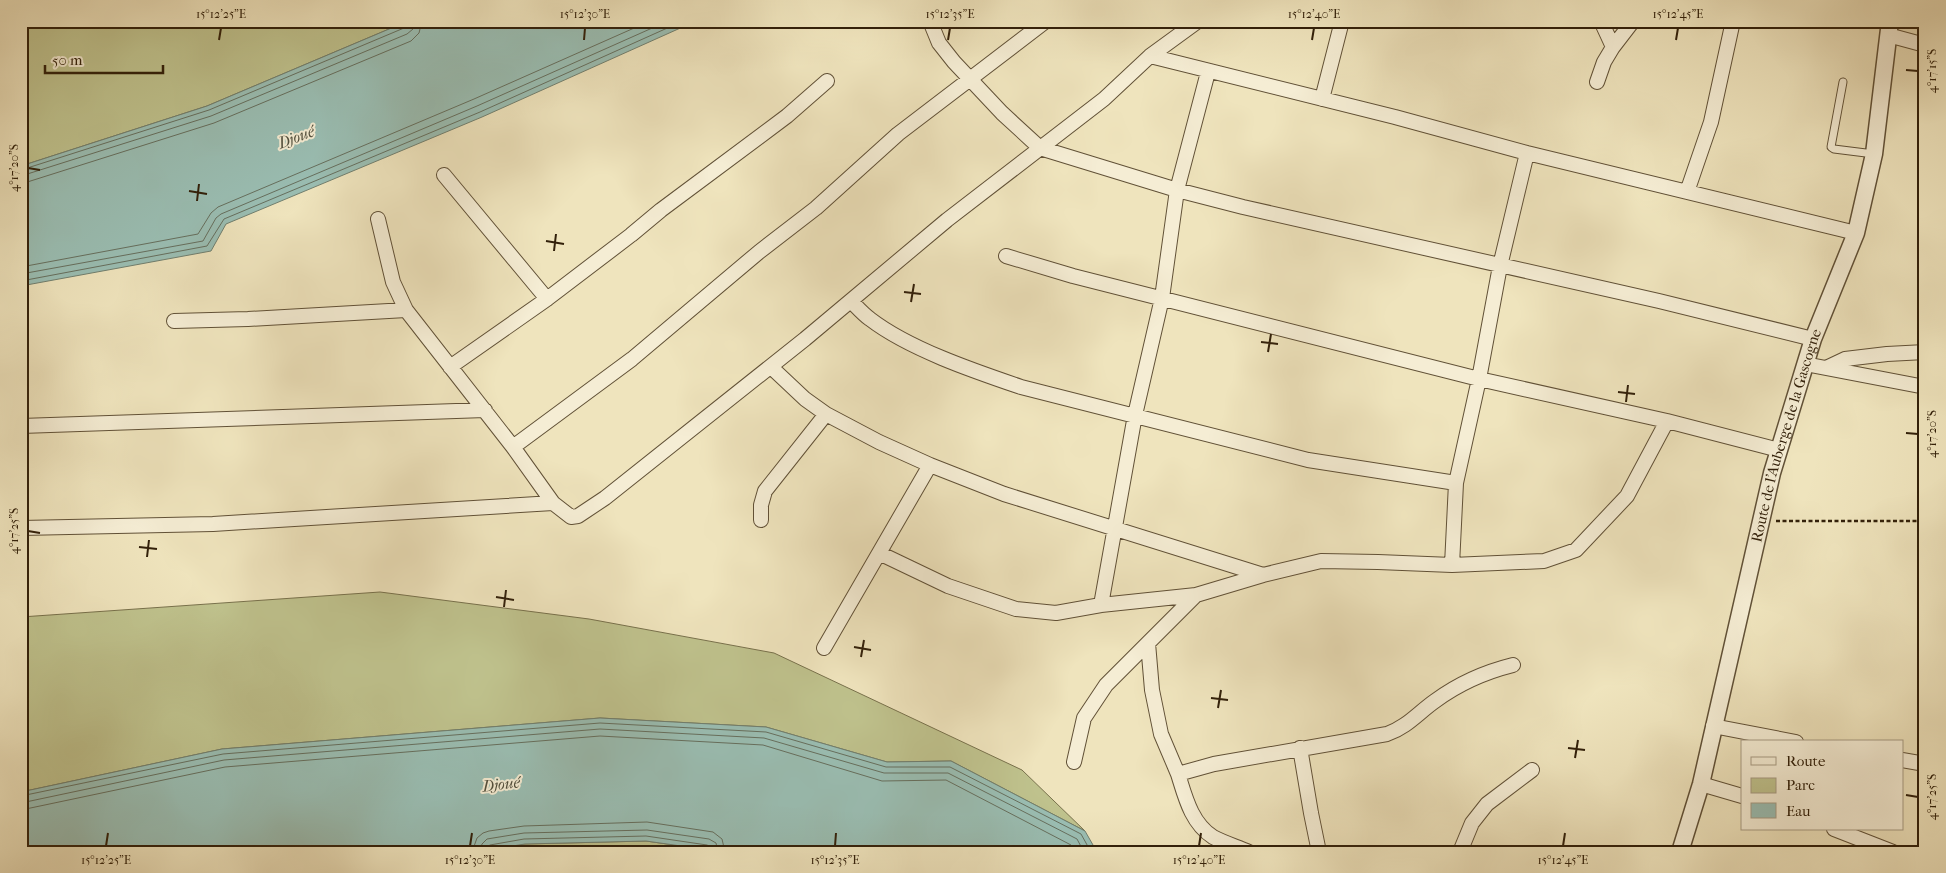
<svg xmlns="http://www.w3.org/2000/svg" width="1946" height="873" font-family="'IM FELL French Canon',serif">
<style>
.green{fill:#bfc28d;stroke:#78714c}
.water{fill:#9abeb3;stroke:#707f6f}
.lines{fill:none;stroke-linecap:round;stroke-linejoin:round}
.shore{stroke:#666f5e;stroke-width:1}
.service-casing{stroke:#615137;stroke-width:9}
.minor-casing{stroke:#615137;stroke-width:16}
.tertiary-casing{stroke:#615137;stroke-width:19}
.path{stroke:#32200a;stroke-width:2.5;stroke-dasharray:4 2.5;stroke-linecap:butt}
.service{stroke:#f5edd4;stroke-width:7}
.minor{stroke:#f5edd4;stroke-width:14}
.tertiary{stroke:#f5edd4;stroke-width:16}
.ticks{fill:none;stroke:#32200a;stroke-width:2}
.labels{text-anchor:middle;dominant-baseline:central;stroke-width:4;stroke-linejoin:round;paint-order:stroke}
.street-label{font-size:15px;fill:#32200a;stroke:#f5edd4}
.water-label{font-size:16px;font-style:italic;fill:#514f3d;stroke:#f5edd4}
.neatline{fill:none;stroke:#32200a;stroke-width:2}
.ticks-label{font-size:12px;text-anchor:middle;fill:#32200a}
</style>
<rect width="100%" height="100%" fill="#efe4bd"/>
<filter id="stains"><feTurbulence type="fractalNoise" baseFrequency=".004" numOctaves="4"/><feColorMatrix values="0 0 0 0 .2 0 0 0 0 .09 0 0 0 0 .02 0 0 0 .5 -.17"/></filter>
<radialGradient id="worn" r=".72"><stop offset=".6" stop-color="#630" stop-opacity="0"/><stop offset="1" stop-color="#630" stop-opacity=".3"/></radialGradient>
<path class="green" d="M21,21H408L207,106L21,166Z
M380,592L589,619L774,653L1022,770L1085,831L951,761L887,762L766,727L600,718L222,749L21,792V617Z
M646,841L723,852H475L525,844Z"/>
<path class="water" d="M408,21H696L482,117L226,224L211,251L21,286V166L207,106Z
M600,718L766,727L887,762L951,761L1085,831L1097,852H723L646,841L525,844L475,852H21V792L222,749Z"/>
<g class="lines">
<path class="shore" d="M21,170L209,110L404,28L407,26L408,21
M21,176L211,116L407,34L413,29L414,21
M21,184L214,123L411,41L419,33L422,21
M21,267L198,234L211,213L218,207L474,99L650,21
M21,274L203,241L216,218L221,214L477,106L668,21
M21,281L207,246L224,219L480,112L683,21
M21,796L223,754L600,723L766,732L886,767H950L1081,834L1091,852
M21,803L224,760L600,729L764,738L884,773H948L1077,839L1084,852
M21,810L225,767L600,736L763,745L882,781L946,780L1071,845L1075,852
M472,852L477,838L483,833L489,831L524,826L647,822L713,832L722,839L725,852
M480,852L482,844L487,839L524,833L647,830L709,839L716,843L718,852
M486,852L487,847L490,845L524,839L646,836L707,845L711,847V852"/>
<g class="service-casing">
<path id="service" d="M1843,82L1831,147L1834,149L1874,154"/>
</g>
<g class="minor-casing">
<path id="minor" d="M930,21L939,43L954,62L1002,113L1040,148L1177,190L1243,207L1659,301L1813,339
M1601,21L1613,47
M1888,35L1925,45
M1150,56L1395,117L1527,153L1856,233
M1597,82L1604,62L1613,47L1633,21
M1322,99L1342,21
M444,175L547,299
M1687,192L1711,122L1733,21
M378,219L393,282L406,310L513,447L553,503L571,517L578,516L605,498L805,339L947,220L1104,99L1150,56L1198,21
M1006,256L1073,276L1479,379L1667,421L1779,450
M851,301C857,307 863,314 870,319C909,349 974,371 1021,387L1308,460L1456,483
M174,321L248,319L406,310
M1805,364L1925,387
M450,367L547,299L631,235L661,210L787,116L827,81
M771,367L805,399L826,414L879,442L930,465L1004,494L1263,575L1321,561L1378,562L1452,565L1544,561L1576,550L1627,496L1667,421
M1826,368L1845,359L1887,354L1925,352
M21,426L485,410
M513,447L632,359L759,252L816,208L898,134L1046,21
M761,520V505L765,491L826,414
M21,528L213,524L553,503
M879,553L948,586L1016,609L1056,613L1101,605L1196,595L1263,575
M1452,565L1456,483L1479,379L1500,266L1527,153
M1101,605L1135,415L1162,298L1177,190L1208,72
M1148,643L1152,690L1161,734L1178,774L1214,764L1387,734C1407,727 1418,713 1435,701C1458,684 1485,672 1513,665
M824,648L930,465
M1713,726L1796,742
M1300,748L1311,813L1319,852
M1902,760L1925,764
M1074,762L1084,718L1106,685L1196,595
M1178,774C1185,796 1191,823 1213,837C1224,843 1238,847 1249,852
M1701,784L1742,796
M1834,829L1893,852
M1460,852L1472,823L1487,804L1532,770"/>
</g>
<g class="tertiary-casing">
<g id="tertiary">
<path id="s1" d="M1680,852L1701,784L1772,473L1813,339L1856,233L1874,154L1890,21"/>
</g>
</g>
<path class="path" d="M1776,521H1925"/>
<use href="#service" class="service"/>
<use href="#minor" class="minor"/>
<use href="#tertiary" class="tertiary"/>
</g>
<path class="ticks" d="M219,40L221,28M584,40L585,28M948,40L950,28M1312,40L1314,28M1676,40L1678,28M1906,70L1918,71M28,168L40,170M189,191L207,194M197,201L199,184M546,241L564,244M554,251L556,234M904,292L921,294M911,302L914,284M1261,342L1278,344M1268,352L1271,334M1618,392L1635,394M1626,402L1628,385M1906,433L1918,434M28,531L40,533M139,547L157,549M147,557L149,540M496,597L514,600M504,607L506,590M854,647L871,650M861,657L864,640M1211,698L1228,700M1218,708L1221,690M1568,748L1585,750M1575,758L1578,740M1906,795L1918,797M106,846L108,833M470,846L472,833M835,846L836,833M1199,846L1201,833M1563,846L1565,833"/>
<g class="labels">
<g class="street-label">
<text stroke="none"><textPath href="#s1" startOffset="430">Route de l'Auberge de la Gascogne</textPath></text>
</g>
<g class="water-label">
<text transform="translate(296 137) rotate(-21)">Djoué</text>
<text transform="translate(501 784) rotate(-7)">Djoué</text>
</g>
</g>
<rect width="1946" height="873" fill="none" stroke="#efe4bd" stroke-width="55"/>
<rect x="1741" y="740" width="162" height="90" fill="#f5edd4" stroke="#a79b83"/>
<rect x="1751" y="757" width="25" height="8" fill="#f5edd4" stroke="#a79b83"/>
<text x="1786" y="766" font-size="15" fill="#32200a">Route</text>
<rect x="1751" y="778" width="25" height="15" fill="#bfc28d" stroke="#a79b83"/>
<text x="1786" y="790" font-size="15" fill="#32200a">Parc</text>
<rect x="1751" y="803" width="25" height="15" fill="#9abeb3" stroke="#a79b83"/>
<text x="1786" y="816" font-size="15" fill="#32200a">Eau</text>
<path d="M45 65v8h118v-8" fill="none" stroke="#32200a" stroke-width="2.5"/>
<text x="52" y="65" font-size="15" fill="#32200a" stroke="#f5edd4" stroke-width="4" paint-order="stroke">50 m</text>
<rect x="28" y="28" width="1890" height="818" class="neatline"/>
<g class="ticks-label">
<text x="221" y="18">15°12'25"E</text>
<text x="585" y="18">15°12'30"E</text>
<text x="950" y="18">15°12'35"E</text>
<text x="1314" y="18">15°12'40"E</text>
<text x="1678" y="18">15°12'45"E</text>
<text transform="translate(1932 71) rotate(-90)" y="4">4°17'15"S</text>
<text transform="translate(14 168) rotate(-90)" y="4">4°17'20"S</text>
<text transform="translate(1932 434) rotate(-90)" y="4">4°17'20"S</text>
<text transform="translate(14 531) rotate(-90)" y="4">4°17'25"S</text>
<text transform="translate(1932 797) rotate(-90)" y="4">4°17'25"S</text>
<text x="106" y="864">15°12'25"E</text>
<text x="470" y="864">15°12'30"E</text>
<text x="835" y="864">15°12'35"E</text>
<text x="1199" y="864">15°12'40"E</text>
<text x="1563" y="864">15°12'45"E</text>
</g>
<rect width="100%" height="100%" filter="url(#stains)"/>
<rect width="100%" height="100%" fill="url(#worn)"/>
</svg>
